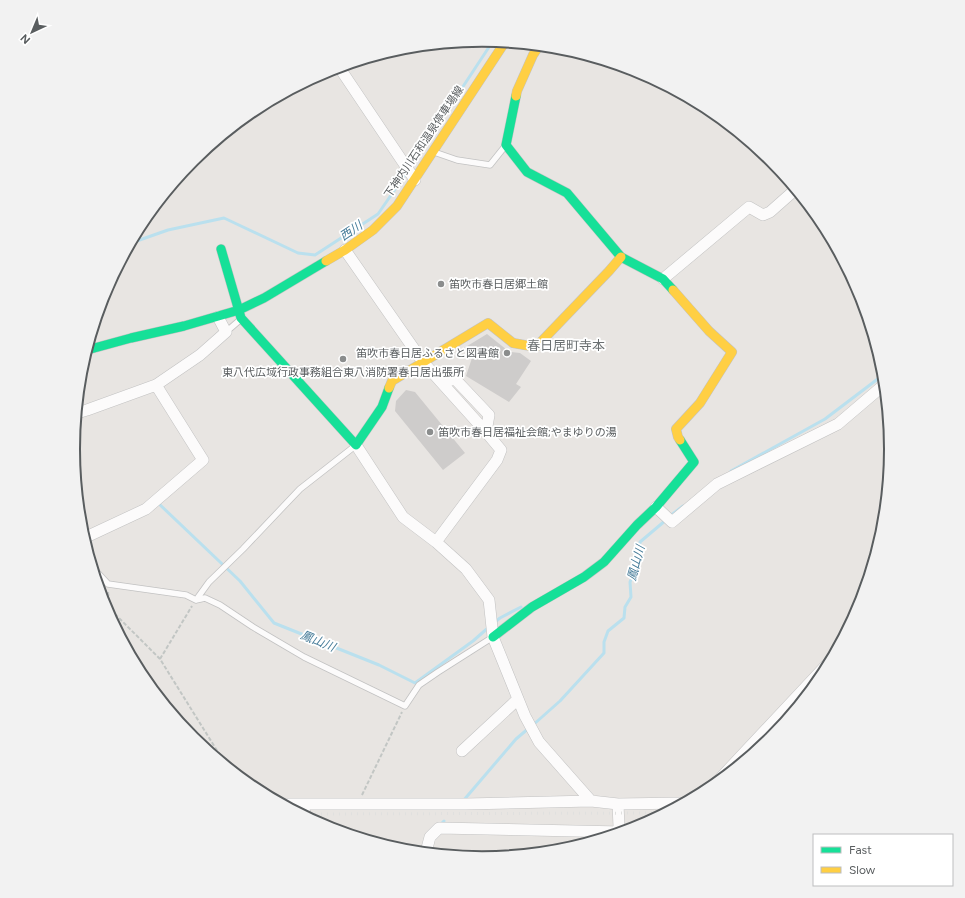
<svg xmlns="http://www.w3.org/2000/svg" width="965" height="898" font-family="Figtree,'Noto Sans JP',sans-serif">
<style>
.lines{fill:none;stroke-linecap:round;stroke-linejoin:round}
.stream{stroke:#bae0ee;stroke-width:3}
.building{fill:#cecccb}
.lane-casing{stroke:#c2c2c2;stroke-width:7}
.street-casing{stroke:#c2c2c2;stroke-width:12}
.fast-casing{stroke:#c2c2c2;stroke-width:10}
.slow-casing{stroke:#c2c2c2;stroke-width:10}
.path{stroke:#c2c6c4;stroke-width:2;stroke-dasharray:4 2;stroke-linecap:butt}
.lane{stroke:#fcfbfb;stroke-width:5.5}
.street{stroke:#fcfbfb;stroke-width:11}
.fast{stroke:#16e098;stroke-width:9}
.slow{stroke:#ffcf43;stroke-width:9}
.rail{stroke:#e0e0df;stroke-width:3;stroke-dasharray:1 5;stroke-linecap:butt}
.poi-dot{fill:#8b8d8d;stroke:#fff;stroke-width:1.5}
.labels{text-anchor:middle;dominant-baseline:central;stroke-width:3.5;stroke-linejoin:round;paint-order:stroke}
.street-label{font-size:11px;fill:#595d5f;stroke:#fff}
.poi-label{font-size:11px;fill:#595d5f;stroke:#fff;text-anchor:start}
.water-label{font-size:12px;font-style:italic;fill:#467c99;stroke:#fff}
.quarter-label{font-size:13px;fill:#6a6f71;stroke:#fff}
.rim{fill:none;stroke:#595d5f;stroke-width:2}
</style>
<rect width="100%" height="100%" fill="#e8e5e2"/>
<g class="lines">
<path class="stream" d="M410,167L493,41
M131,243L168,230L224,218L298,253L315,255L378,214L407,172
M731,471L825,419L883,375
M157,502L240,581L274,623L379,665L415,683L473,641L489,627
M670,516L683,506
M495,622L500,618L521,607
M533,725L560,701L604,653V642L608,631L624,618L625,607L631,597L630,582L637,565L640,542L666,520
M463,801L516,739L529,728
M440,825L444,821"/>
</g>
<path class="building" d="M487,334L507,350L511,352L520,353L531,361L516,384L521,387L509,402L466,376L473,355L464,348Z
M406,390L415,392L465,453L443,470L395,411L396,401Z"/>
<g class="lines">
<g class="lane-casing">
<path id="lane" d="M434,152L457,160L490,165L506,145
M226,332L241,319
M93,568L108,584L186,595L196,600L205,598L220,605L253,627L304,657L405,706L419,685L438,672L493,637
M196,600L209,582L243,549L300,489L355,446
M307,804V817"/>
</g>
<g class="street-casing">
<path id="street" d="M339,67L415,180
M345,250L423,362L486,432L501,450L497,460L436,542
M663,279L749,207L763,215L770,212L796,189
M441,382L455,379L489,415L486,432
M77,413L87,410L156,385L200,355L226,332L218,317
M356,445L403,517L436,542L466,569L489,600L493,637L525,716L539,742L591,801L618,804L683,803
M656,507L672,522L717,484L838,424L885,384
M84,538L146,509L203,460L156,385
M462,751L518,699
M714,785L831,660
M283,804H466L591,801
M618,804L619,827L622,832
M426,852L430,837L439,828L621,832"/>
</g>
<g class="fast-casing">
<path id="fast" d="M516,96L506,145L527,172L567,193L621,257L663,279L673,290
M221,249L241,318L356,445L382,407L389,388
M87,350L131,338L184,326L239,310L264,298L326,261
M493,637L532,607L584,577L604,562L637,525L656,507L694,462L680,440"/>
</g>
<g class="slow-casing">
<path id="slow" d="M516,96L517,91L533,55L539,46
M326,261L345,250L373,230L397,206L505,42
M673,290L709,331L732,352L700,403L676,429L678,437L680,440
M389,388L392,381L488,323L513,343L536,347L609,271L621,257"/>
</g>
<path class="path" d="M108,592L110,609L160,659L226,765
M160,659L192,606
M362,795L402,712"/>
<use href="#lane" class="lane"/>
<use href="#street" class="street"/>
<use href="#fast" class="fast"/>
<use href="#slow" class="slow"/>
<path class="rail" d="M303,814L664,813"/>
</g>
<g class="poi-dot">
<circle cx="441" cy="284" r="4"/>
<circle cx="507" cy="353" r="4"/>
<circle cx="343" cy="359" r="4"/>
<circle cx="430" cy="432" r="4"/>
</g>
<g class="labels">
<g class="street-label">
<text transform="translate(424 142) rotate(-56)">下神内川石和温泉停車場線</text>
</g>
<g class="poi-label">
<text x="449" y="284">笛吹市春日居郷土館</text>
<text x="499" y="353" text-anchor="end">笛吹市春日居ふるさと図書館</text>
<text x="343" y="372" text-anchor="middle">東八代広域行政事務組合東八消防署春日居出張所</text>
<text x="438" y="432">笛吹市春日居福祉会館;やまゆりの湯</text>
</g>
<g class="water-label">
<text transform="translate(351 231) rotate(-34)">西川</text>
<text transform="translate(636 563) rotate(-75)">鳳山川</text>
<text transform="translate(318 641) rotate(22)">鳳山川</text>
</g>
<g class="quarter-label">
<text x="566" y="345">春日居町寺本</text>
</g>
</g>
<path d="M0 0H965V898H0ZM80 449a402 402 0 1 1 804 0a402 402 0 1 1-804 0Z" fill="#f2f2f2" fill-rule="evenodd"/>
<path class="rim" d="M80 449a402 402 0 1 1 804 0a402 402 0 1 1-804 0Z"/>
<rect x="813" y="834" width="140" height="52" fill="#ffffff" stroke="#bdbebf"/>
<rect x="821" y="847" width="20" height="6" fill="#16e098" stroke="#bdbebf"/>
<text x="849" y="854" font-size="12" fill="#595d5f">Fast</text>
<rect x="821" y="867" width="20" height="6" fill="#ffcf43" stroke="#bdbebf"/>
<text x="849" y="874" font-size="12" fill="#595d5f">Slow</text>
<g transform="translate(32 32) rotate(224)" stroke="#ffffff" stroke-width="3" paint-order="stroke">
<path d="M0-3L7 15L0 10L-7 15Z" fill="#595d5f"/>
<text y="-6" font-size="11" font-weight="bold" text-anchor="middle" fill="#595d5f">N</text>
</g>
</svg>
